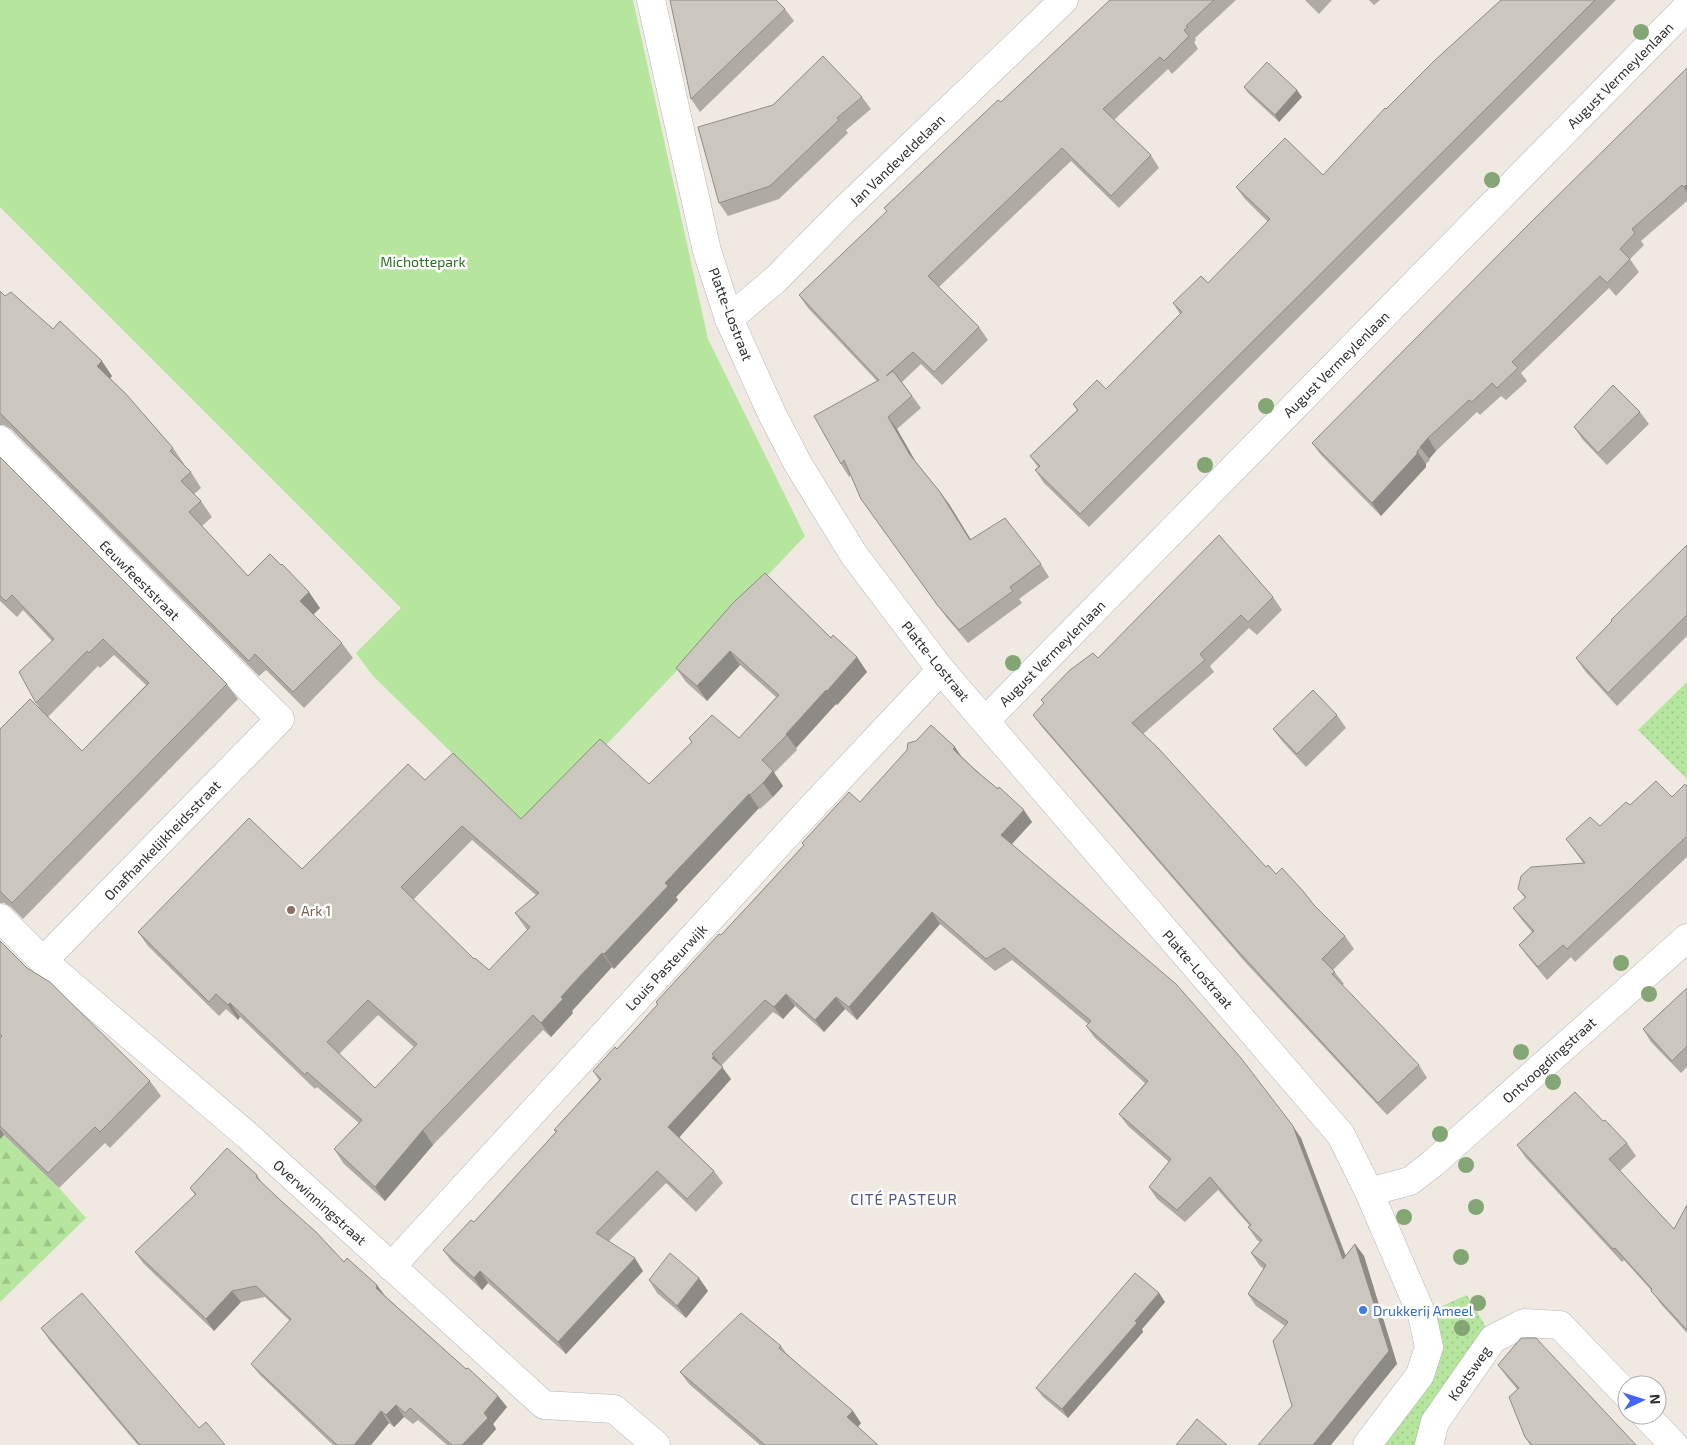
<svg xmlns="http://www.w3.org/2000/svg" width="1687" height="1445" font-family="'Exo 2',sans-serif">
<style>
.grass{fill:url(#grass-dots)}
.forest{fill:url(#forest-firs)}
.park{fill:#b6e59e}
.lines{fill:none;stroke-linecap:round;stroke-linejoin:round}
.street-casing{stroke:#b4b7c1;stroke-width:29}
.street{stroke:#fff;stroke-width:28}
.tree{fill:#84a574}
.wall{fill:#afaba4;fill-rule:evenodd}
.shaded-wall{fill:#8e8b86}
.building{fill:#cbc7bf;stroke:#8e8b86;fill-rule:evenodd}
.education-dot{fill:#8d6e63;stroke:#fff;stroke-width:2}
.shop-dot{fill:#3f7fe0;stroke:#fff;stroke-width:2}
.labels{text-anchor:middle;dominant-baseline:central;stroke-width:5;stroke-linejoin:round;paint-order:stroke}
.street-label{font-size:14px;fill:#2e2e2e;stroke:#fff}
.park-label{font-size:14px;fill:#2c6e1b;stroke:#fff}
.education-label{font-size:14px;fill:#785e54;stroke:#fff;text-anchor:start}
.shop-label{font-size:14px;fill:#366cbe;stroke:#fff;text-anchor:start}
.neighbourhood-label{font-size:15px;letter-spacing:1px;fill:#4d5680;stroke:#fff}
</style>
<defs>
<pattern id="grass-dots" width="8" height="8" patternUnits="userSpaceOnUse" patternTransform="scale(1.25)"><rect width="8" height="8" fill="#b6e59e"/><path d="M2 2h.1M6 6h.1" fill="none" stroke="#9dc588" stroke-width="1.8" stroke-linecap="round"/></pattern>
<pattern id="forest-firs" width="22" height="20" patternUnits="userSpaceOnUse" patternTransform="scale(1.25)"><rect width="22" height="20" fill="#b6e59e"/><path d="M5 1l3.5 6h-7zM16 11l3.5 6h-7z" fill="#9dc588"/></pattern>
</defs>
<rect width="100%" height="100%" fill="#efe9e1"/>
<path class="grass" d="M1687,682V779L1638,730Z
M1467,1295L1493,1339L1429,1445H1367L1420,1375L1422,1315Z"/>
<path class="forest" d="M4,1135L59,1188L86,1218L0,1302V1139Z"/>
<path class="park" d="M0,0H633L708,339L805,536L528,827L373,676L356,653L401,608L0,207Z"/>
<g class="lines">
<g class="street-casing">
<path id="street" d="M651,0L707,251L729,319L772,414L798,464L854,555L941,670L1341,1135L1369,1192L1422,1315L1429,1347L1420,1375L1367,1445
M729,319L776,279L842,212L1064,0
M0,440L280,719L43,961
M985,721L1687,7
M0,918L43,961L248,1136L544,1405L614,1409L656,1445
M1369,1192L1410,1181L1432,1164L1687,938
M391,1267L804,816L941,670
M1645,1415L1674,1445
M1429,1445L1435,1422L1493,1339L1524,1323L1560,1325L1627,1395"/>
</g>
<use href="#street" class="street"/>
</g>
<g class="tree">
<circle cx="1641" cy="32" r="8"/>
<circle cx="1492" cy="180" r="8"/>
<circle cx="1266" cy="406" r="8"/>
<circle cx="1205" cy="465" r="8"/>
<circle cx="1013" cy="663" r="8"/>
<circle cx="1621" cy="963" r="8"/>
<circle cx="1649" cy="994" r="8"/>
<circle cx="1521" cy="1052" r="8"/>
<circle cx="1553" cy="1082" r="8"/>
<circle cx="1440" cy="1134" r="8"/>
<circle cx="1466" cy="1165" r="8"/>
<circle cx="1476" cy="1207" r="8"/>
<circle cx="1404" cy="1217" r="8"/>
<circle cx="1461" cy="1257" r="8"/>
<circle cx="1478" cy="1303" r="8"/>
<circle cx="1462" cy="1328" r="8"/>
</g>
<path class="wall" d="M1110,0H1236L1195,38L1196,40L1194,42L1198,49L1172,74L1168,69L1114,120L1151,155L1159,168L1119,208L1071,161L939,287L979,327L988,340L942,385L921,364L902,382L921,408L897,429L916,462L940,492L949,504L971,540L1041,564L1049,577L1019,599L1022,603L968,643L947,618L861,499L851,475L849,477L841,464L877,381L808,308L799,295L887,211L884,208L1001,102Z
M1305,0H1332L1319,14Z
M1369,0H1380L1374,5Z
M1501,0H1616L1089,527L1044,483L1035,470L1038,467L1030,456L1077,410L1073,404L1106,389L1180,314L1173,303L1208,283L1268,222L1245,199L1236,187L1323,175L1386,109Z
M785,9L794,21L700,112L691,99Z
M1687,68V201L1641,241L1644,245L1630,259L1639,272L1616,296L1609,288L1521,373L1527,381L1506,400L1501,396L1480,415L1477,412L1436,451L1429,459L1430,460L1426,464V467L1381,516L1321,455L1312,443Z
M1244,87L1302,97L1279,122L1248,93Z
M862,97L871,109L846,130L848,133L779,199L728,216L719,203Z
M0,291L5,296L53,329L112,376L110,378L173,448L184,464H183L191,472L201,488L194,494L201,501L212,517L202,526L248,576L320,608L313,614L342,643L353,658L304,708L266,670L259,676L11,429L4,425H0Z
M1640,412L1649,424L1607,465L1583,440L1574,427Z
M0,457L227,684L238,699L23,919L11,907L4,903H0V729L41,710L36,703L52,641L23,610L17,617L0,601ZM114,655L146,685L82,751L48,717L98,666L100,668Z
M1687,545V636L1617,706L1585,671L1576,658Z
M765,573L831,638L857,657L867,672L837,705L836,704L796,748L797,750L774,773L783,786L773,797L760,809L759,808L676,897L678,900L614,969L612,967L591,989L572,1011L573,1013L551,1037L543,1030L433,1145L385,1201L344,1164L334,1149L359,1123L317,1087L315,1089L240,1017L238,1020L226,1009L219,1016L148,946L138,932L302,869L425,780L521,819L649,784L692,743L689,738H739L776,697L740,665L707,701L686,682L676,668ZM472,840L536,895L515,913L527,930L489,970L474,959L413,900ZM378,1015L414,1047L375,1088L339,1054Z
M1273,597L1282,610L1257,635L1249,628L1210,666L1214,672L1143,734L1266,867L1276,874L1314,905L1345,936L1354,949L1333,970L1344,984L1342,985L1419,1065L1427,1078L1387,1115L1246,963L1042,727L1033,715L1044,703L1041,700L1098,658Z
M1337,715L1346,728L1306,767L1282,741L1273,729Z
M961,756L1032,822L1012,844L1301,1138L1346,1256L1355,1244L1364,1256L1397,1364L1292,1406L1285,1326L1256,1306L1248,1294L1264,1269L1260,1266L1251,1253L1260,1242L1257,1240L1248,1227L1250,1226L1218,1190L1185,1222L1157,1199L1149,1187L1169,1162L1128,1126L1119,1114L1145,1083L1095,1038L1086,1026L1088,1024L1012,960L995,971L940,924L857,1020L845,1009L824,1032L795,1006L783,1019L773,1012L721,1066L731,1079L679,1137L714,1171L723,1183L696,1212L666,1183L609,1241L643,1271L566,1354L488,1283L482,1290L452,1262L443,1250L474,1222L556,1132L554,1130L599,1080L593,1071L617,1049L657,1005L656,1002L721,935L804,845L802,843L860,802Z
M1687,786V857L1575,962L1571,957L1547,980L1528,957L1519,945L1532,932L1522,920L1513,908L1525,898L1518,889L1584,864L1566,839L1600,826L1630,805L1672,797Z
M0,940V941L27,968L150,1081L161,1096L110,1148L105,1143L59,1188L4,1135L0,1139Z
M1687,988V1067L1681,1073L1651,1042L1643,1029Z
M1603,1121L1627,1143L1636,1156L1620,1171L1674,1229L1687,1205V1333L1660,1303L1651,1290L1624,1260L1622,1262L1526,1158L1517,1145Z
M257,1175L262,1183L344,1262L385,1296L466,1369L498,1396L507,1407L493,1424L496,1429L482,1445H447L418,1420L413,1424L404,1417L394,1427L389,1423L371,1445H333L260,1375L251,1364L290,1321L265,1297L241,1302L214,1331L144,1264L135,1252L195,1195L190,1188Z
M699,1278L708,1291L686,1318L657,1293L649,1280Z
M1159,1293L1165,1302L1142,1329L1143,1332L1068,1418L1043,1397L1036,1388Z
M41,1328L199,1428L225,1445H138L50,1341Z
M781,1346L786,1353L861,1423L858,1427L878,1445H760L689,1384L680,1372Z
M1498,1365L1636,1445H1530L1525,1437L1517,1389L1507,1377Z"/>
<path class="shaded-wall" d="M1297,90L1302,97L1279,122L1275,115Z
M1687,184V192L1684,187Z
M102,361L112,376L108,381L97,366Z
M888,417L897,429L919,468L910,455Z
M1428,438L1436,451L1429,459L1420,447Z
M1417,451L1426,464V467L1381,516L1372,503Z
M940,492L949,504L979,553L970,540Z
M309,592L320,608L311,617L300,601Z
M730,651L740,665L707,701L697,686Z
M857,657L867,672L837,705L827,691Z
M826,690L836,704L796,748L786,734Z
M955,747L963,759L953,749Z
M773,771L783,786L773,797L763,783Z
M749,794L759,808L676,897L678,900L614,969L604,954L665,883Z
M1024,810L1032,822L1009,847L1001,835Z
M932,912L940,924L857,1020L849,1007Z
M602,953L612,967L572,1011L573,1013L551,1037L541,1023L561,997Z
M786,994L795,1006L783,1019L774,1007Z
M836,997L845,1009L824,1032L815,1020Z
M230,1003L240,1017L238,1020L228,1005Z
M714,1056L731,1079L677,1140L668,1127Z
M1293,1126L1301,1138L1351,1271L1343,1259Z
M0,1129L4,1135L0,1139Z
M423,1130L433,1145L385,1201L375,1187Z
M1355,1244L1364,1256L1397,1364L1331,1445H1313Z
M635,1258L643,1271L566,1354L558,1342Z
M480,1271L488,1283L482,1290L474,1278Z
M699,1278L708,1291L686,1318L677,1306Z
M377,1285L386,1297L376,1288Z
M232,1291L241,1302L214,1331L206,1319Z
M1159,1293L1165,1302L1142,1329L1143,1332L1068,1418L1062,1409Z
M498,1396L507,1407L493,1424L496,1429L482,1445H462L484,1413Z
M396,1405L404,1417L394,1427L386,1415Z
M381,1411L389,1423L371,1445H354Z
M853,1411L861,1423L855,1430L847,1417Z"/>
<path class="building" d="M670,0H776L785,9L691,99Z
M1110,0H1214L1186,26L1188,27L1184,30L1189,36L1164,61L1160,57L1103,109L1151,155L1111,196L1062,148L928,276L979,327L934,372L913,352L886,376L893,371L912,396L888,417L910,455L940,492L970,540L1005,518L1041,564L1010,587L1013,591L959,630L938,606L861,499L844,460L841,464L814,416L879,380L799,295L887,211L884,208L998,100L1001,102Z
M1501,0H1595L1080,514L1035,470L1040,466L1030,456L1078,410L1073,404L1097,380L1106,389L1182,312L1173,303L1201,276L1208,283L1270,219L1236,187L1285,138L1323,175L1385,108L1386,109L1434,61Z
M823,56L862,97L837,118L839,120L770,186L719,203L698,127L773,105Z
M1267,62L1297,90L1275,115L1244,87Z
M1687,68V184L1684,187L1682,185L1632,229L1635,233L1620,249L1630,259L1607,283L1600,276L1512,362L1518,368L1497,388L1492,383L1472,402L1469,400L1428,438L1420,447L1421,448L1417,451V454L1372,503L1312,443L1529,224Z
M0,291L5,296L11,292L53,329L60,321L102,361L97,366L126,394L173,448L170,451L191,472L181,481L201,501L189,512L248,576L270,554L281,565L282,564L309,592L300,601L342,643L293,692L255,654L249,661L0,413Z
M1613,385L1640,412L1598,453L1574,427Z
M0,457L227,684L12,903L0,891V729L30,699L82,751L149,683L103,639L89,653L87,651L36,703L19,672L54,639L12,595L6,601L0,596Z
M1219,535L1273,597L1248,622L1241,615L1200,654L1205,660L1132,723L1160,750L1266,867L1268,865L1276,874L1282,868L1303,891L1314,905L1345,936L1322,959L1335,972L1332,974L1419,1065L1378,1103L1237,950L1033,715L1044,703L1041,700L1070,670L1093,653L1098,658Z
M1687,545V615L1608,693L1576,658L1612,621L1611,620Z
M765,573L831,638L833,635L857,657L827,691L826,690L786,734L787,735L762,760L773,771L763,783L750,795L749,794L665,883L668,886L604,954L602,953L581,975L561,997L563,999L541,1023L533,1015L423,1130L375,1187L334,1149L362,1120L307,1072L305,1075L230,1003L228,1005L216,994L209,1002L138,932L249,818L302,869L408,764L425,780L453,753L521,819L600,739L649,784L692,742L689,738L712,715L739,738L779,695L730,651L697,686L676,668L733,603ZM462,826L539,893L515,913L530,927L489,970L475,958L474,959L401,887ZM368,1000L417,1044L375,1088L327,1042Z
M1313,690L1337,715L1297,754L1273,729Z
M931,725L955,747L953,749L975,770L998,789L999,787L1024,810L1001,835L1176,984L1241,1058L1293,1126L1343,1259L1355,1244L1389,1351L1313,1445H1258L1292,1406L1273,1341L1288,1322L1248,1294L1266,1265L1251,1253L1262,1240L1248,1227L1251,1225L1210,1177L1177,1210L1149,1187L1171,1159L1119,1114L1148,1081L1086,1026L1091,1021L1004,948L986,959L932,912L849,1007L836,997L815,1020L786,994L774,1007L765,1000L712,1054L714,1056L712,1058L723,1067L668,1127L714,1171L687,1199L657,1171L596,1233L635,1258L558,1342L480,1271L474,1278L443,1250L471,1220L474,1222L557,1131L554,1130L601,1079L593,1071L615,1047L617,1049L638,1026L658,1004L656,1002L719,934L721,935L762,891L804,845L802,843L849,792L860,802L907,750L908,743L916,741Z
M1656,781L1672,797L1685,784L1687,786V836L1567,949L1563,945L1538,967L1519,945L1534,931L1513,908L1526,897L1518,889L1521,876L1531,867L1585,863L1566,839L1590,817L1600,826L1626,802L1630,805Z
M0,941L27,968L50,982L150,1081L100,1132L95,1127L48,1173L0,1126V1038L2,1036L0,1034Z
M1687,988V1046L1672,1061L1643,1029Z
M1575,1092L1603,1121L1605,1120L1627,1143L1609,1159L1674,1229L1687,1205V1330L1651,1291L1652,1289L1615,1248L1613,1249L1517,1145Z
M227,1148L257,1175L256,1177L278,1198L316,1232L344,1262L347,1258L377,1285L376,1288L399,1309L466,1369L468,1368L498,1396L484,1413L488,1418L462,1445H452L410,1408L405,1413L396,1405L386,1415L381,1411L354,1445H337L251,1364L291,1319L256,1286L232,1291L206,1319L135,1252L196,1194L190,1188Z
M670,1253L699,1278L677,1306L649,1280Z
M1135,1273L1159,1293L1135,1321L1137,1323L1062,1409L1036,1388Z
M82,1293L199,1428L206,1422L225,1445H140L41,1328Z
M741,1313L781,1346L779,1348L853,1411L847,1417L878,1445H765L680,1372Z
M1521,1338H1536L1636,1445H1532L1525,1437L1509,1397L1519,1388L1498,1365Z
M1197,1419L1227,1445H1176Z"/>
<circle class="education-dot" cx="291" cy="910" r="5"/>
<circle class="shop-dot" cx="1363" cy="1310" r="5"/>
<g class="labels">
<g class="street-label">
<text transform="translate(1620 75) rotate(-45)">August Vermeylenlaan</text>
<text transform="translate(897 160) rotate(-44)">Jan Vandeveldelaan</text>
<text transform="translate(731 314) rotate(69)">Platte-Lostraat</text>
<text transform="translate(1336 364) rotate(-45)">August Vermeylenlaan</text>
<text transform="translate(140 580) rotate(45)">Eeuwfeeststraat</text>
<text transform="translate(1052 653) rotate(-45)">August Vermeylenlaan</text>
<text transform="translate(936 661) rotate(51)">Platte-Lostraat</text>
<text transform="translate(162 840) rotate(-46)">Onafhankelijkheidsstraat</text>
<text transform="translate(666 967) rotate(-47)">Louis Pasteurwijk</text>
<text transform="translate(1198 969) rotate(49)">Platte-Lostraat</text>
<text transform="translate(1549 1060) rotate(-42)">Ontvoogdingstraat</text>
<text transform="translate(320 1202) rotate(42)">Overwinningstraat</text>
<text transform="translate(1469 1373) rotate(-55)">Koetsweg</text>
</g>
<g class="park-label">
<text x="423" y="261">Michottepark</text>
</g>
<g class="education-label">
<text x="301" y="910">Ark 1</text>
</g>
<g class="shop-label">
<text x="1373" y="1310">Drukkerij Ameel</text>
</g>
<g class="neighbourhood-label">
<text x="904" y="1199">CITÉ PASTEUR</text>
</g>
</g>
<g transform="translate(1642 1400) rotate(86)"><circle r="24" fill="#ffffff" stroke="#ababab"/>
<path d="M0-4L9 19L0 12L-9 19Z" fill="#4264fb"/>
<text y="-8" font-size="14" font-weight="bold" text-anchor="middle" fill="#2e2e2e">N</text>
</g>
</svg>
